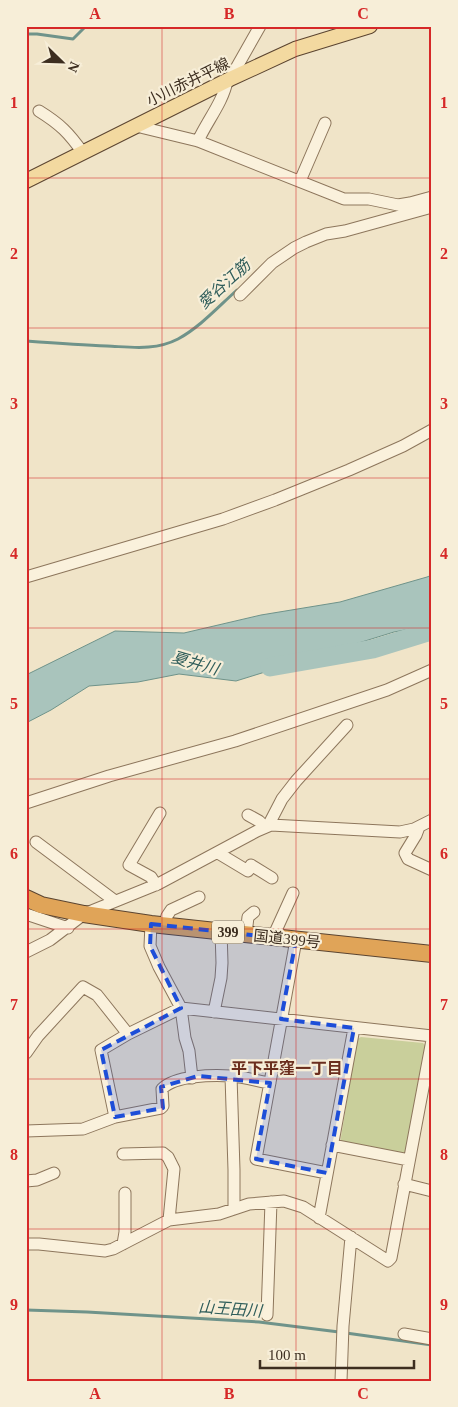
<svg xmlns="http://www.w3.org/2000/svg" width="458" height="1407" font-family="'Times New Roman','Noto Sans JP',serif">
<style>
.green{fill:#c9cf9b}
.water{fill:#a9c4bc;stroke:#6f938a}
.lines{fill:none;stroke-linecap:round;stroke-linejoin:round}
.stream{stroke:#6f938a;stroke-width:3}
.river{stroke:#a9c4bc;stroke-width:19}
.minor-casing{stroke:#8d765c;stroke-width:13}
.major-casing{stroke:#5b4430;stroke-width:16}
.highway-casing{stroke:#5b4430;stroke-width:18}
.minor{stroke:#faf1dc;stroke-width:11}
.major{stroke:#f3d9a0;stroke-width:14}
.highway{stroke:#e0a458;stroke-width:16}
.marked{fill:#1d4ed8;fill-opacity:0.2;stroke:#1d4ed8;stroke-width:4;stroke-dasharray:10 6;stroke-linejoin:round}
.grid{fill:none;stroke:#d62828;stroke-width:1;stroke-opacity:0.55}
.labels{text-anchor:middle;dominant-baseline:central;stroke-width:4.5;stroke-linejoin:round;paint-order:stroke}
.shield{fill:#f7eed8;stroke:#756857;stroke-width:1}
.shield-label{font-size:14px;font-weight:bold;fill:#3d2e20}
.street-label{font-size:15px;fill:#3d2e20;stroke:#f7eed8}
.water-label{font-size:16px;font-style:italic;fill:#2f5d5a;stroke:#f7eed8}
.neighbourhood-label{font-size:16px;font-weight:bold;fill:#6b2e1e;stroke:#f7eed8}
.neatline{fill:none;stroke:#d62828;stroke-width:2}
.grid-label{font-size:16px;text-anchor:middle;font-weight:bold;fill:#d62828}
</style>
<rect width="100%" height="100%" fill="#f0e4c8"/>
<path class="green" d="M361,1037L423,1043L426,1046L406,1153L340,1143L357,1039Z"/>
<path class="water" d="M432,575V625L394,632L236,681L179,674L138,682L89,686L51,710L26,723V675L115,631L184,633L261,615L340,602L427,577Z"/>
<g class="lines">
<path class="stream" d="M26,34H37L73,39L86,26
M26,341C53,343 80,345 107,346C131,347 155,351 178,339C200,327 218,307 237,290
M26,1310L87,1312L259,1322L339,1332
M346,1333L432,1345"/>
<path class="river" d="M270,667L373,649L428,632L432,630"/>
<g class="minor-casing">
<path id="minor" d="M230,79L260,26
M39,111C60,124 69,133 83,153
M136,126L198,141L344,199H369L398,205L410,203L432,197
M198,141C207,121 223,102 227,81
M300,181L325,123
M240,295L272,263L294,248L306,242L326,234L345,231L432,207
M26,577L223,519L275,500L349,470L403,446L432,430
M26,803L109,776L235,741L387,690L432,670
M248,815L259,821L265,827
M268,826L282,799L296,781L347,725
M419,827L416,835L405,853L408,859L432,870
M36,842L115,901
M218,853L248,871L251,865L272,878
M156,885L151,877L129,865L160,813
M26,914L68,928
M151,924L150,946L159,967L181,1008L185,1038L189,1051L192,1078
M165,925L167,916L171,910L199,897
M246,934L248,917L254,912
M273,937L293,893
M296,940L256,1159L327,1173
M26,952L50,940L84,914L158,884L257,831L271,825L400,832L414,829L432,820
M214,1012L221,978L222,963L221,931
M26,1053L38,1036L83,987L97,995L128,1034
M231,1076L234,1170V1209
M115,1117L101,1050L128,1034L181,1008L432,1036
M26,1131L83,1129L115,1117L161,1108L163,1106L162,1089C175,1075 213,1075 231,1076C244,1077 258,1081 270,1083
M332,1145L409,1160
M123,1154L163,1153L168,1157L174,1169L169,1220
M26,1181L37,1180L54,1173
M404,1184L432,1191
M319,1218L354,1028
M26,1244H39L105,1251L113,1249L169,1220L219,1214L249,1204L284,1201L303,1207L388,1261L391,1258L432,1040
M123,1244L125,1232V1193
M267,1315L271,1202
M404,1334L432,1339
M341,1381L343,1326L351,1237"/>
</g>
<g class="major-casing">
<path id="major" d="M26,181L230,79L295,49L370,26"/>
</g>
<g class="highway-casing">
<path id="highway" d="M26,898L41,905L84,914L151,924L432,954"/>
</g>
<use href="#minor" class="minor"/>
<use href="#major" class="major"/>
<use href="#highway" class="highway"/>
</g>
<path class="marked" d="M151,924L296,940L281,1019L354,1028L327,1173L256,1159L270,1083L198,1076L161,1087L163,1108L115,1117L101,1050L181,1008L150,946Z"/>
<path class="grid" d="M162,26V1381M296,26V1381M26,178H432M26,328H432M26,478H432M26,628H432M26,779H432M26,929H432M26,1079H432M26,1229H432"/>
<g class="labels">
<rect class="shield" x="212" y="920.5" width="32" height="23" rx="4"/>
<g class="shield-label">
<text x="228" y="932">399</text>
</g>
<g class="street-label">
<text transform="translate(188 82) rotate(-26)">小川赤井平線</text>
<text transform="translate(287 939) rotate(6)">国道399号</text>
</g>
<g class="water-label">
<text transform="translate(224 284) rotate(-42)">愛谷江筋</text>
<text transform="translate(195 663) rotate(16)">夏井川</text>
<text transform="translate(230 1309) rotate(4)">山王田川</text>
</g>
<g class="neighbourhood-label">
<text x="287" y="1068">平下平窪一丁目</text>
</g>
</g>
<rect width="458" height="1407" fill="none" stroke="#f7eed8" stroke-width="55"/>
<g transform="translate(62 62) rotate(113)" stroke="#f7eed8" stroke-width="4" paint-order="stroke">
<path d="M0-4L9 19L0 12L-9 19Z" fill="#3d2e20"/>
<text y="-8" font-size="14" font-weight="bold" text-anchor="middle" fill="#3d2e20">N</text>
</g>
<path d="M260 1360v8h154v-8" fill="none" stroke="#3d2e20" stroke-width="2.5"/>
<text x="268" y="1360" font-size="15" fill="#3d2e20" stroke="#f7eed8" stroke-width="4" paint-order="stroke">100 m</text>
<rect x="28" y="28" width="402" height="1352" class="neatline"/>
<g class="grid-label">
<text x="95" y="19">A</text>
<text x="229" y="19">B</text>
<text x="363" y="19">C</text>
<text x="14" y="108">1</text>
<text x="444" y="108">1</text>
<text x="14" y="259">2</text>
<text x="444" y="259">2</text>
<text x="14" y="409">3</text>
<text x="444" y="409">3</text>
<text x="14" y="559">4</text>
<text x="444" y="559">4</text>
<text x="14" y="709">5</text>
<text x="444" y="709">5</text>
<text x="14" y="859">6</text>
<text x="444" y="859">6</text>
<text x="14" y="1010">7</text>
<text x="444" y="1010">7</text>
<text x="14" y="1160">8</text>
<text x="444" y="1160">8</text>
<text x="14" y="1310">9</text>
<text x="444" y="1310">9</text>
<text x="95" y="1399">A</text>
<text x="229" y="1399">B</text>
<text x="363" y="1399">C</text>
</g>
</svg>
